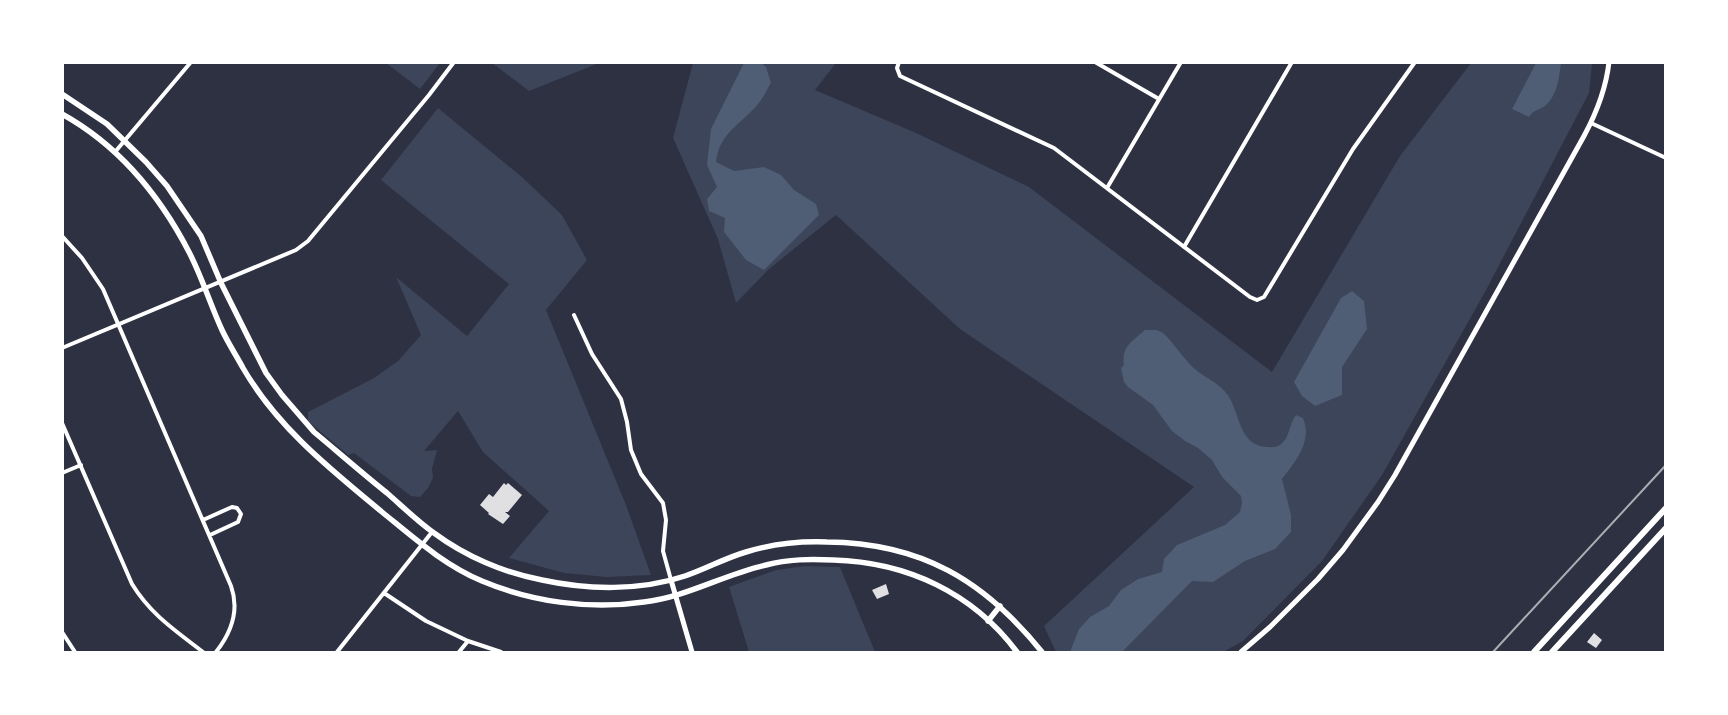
<svg xmlns="http://www.w3.org/2000/svg" width="1728" height="715" font-family="'Times New Roman',serif">
<style>
.green{fill:#3c4559}
.water{fill:#4f5d75}
.building{fill:#e0e0e3}
.lines{fill:none;stroke-linecap:round;stroke-linejoin:round}
.minor{stroke:#fff;stroke-width:4}
.tertiary{stroke:#fff;stroke-width:5}
.secondary{stroke:#fff;stroke-width:5.5}
.primary{stroke:#fff;stroke-width:6}
.rail{stroke:#abadb3;stroke-width:2}
</style>
<rect width="100%" height="100%" fill="#2d3142"/>
<path class="green" d="M386,63H440L420,89Z
M492,63H599L529,91Z
M693,63H836L815,90L914,132L1029,187L1272,372L1400,156L1471,63H1592L1589,93L1485,292L1382,475L1322,561L1243,641L1223,652H1056L1044,626L1194,487L960,329L836,215L769,269L736,303L718,239L673,138Z
M438,108L522,177L562,215L587,260L546,310L626,505L651,575L606,577L564,573L509,558L549,511L483,452L458,411L424,451L437,450L432,469L433,478L428,488L420,497L411,496L354,453L348,455L308,421V412L374,378L398,361L421,335L396,277L467,336L509,284L381,180Z
M805,566L840,567L875,652H749L729,587L776,570Z"/>
<path class="water" d="M744,63H761L766,67L771,83C767,89 765,95 761,100C745,123 719,131 716,162L734,171L764,167L781,175L794,190L816,204L819,215L764,270L746,260L724,232L725,218L709,211L707,199L717,187L707,165L711,129Z
M1536,63H1561C1559,77 1558,92 1548,103C1542,110 1533,109 1529,117L1512,109Z
M1352,291L1364,301L1367,329L1342,367V395L1315,406L1302,396L1294,382L1341,298Z
M1145,330H1157L1163,333C1175,344 1184,360 1196,370C1206,378 1220,384 1227,394C1240,411 1238,444 1265,447C1270,447 1276,448 1280,445C1290,438 1289,424 1296,415L1303,418C1313,441 1295,462 1282,479L1291,515V532L1275,549L1245,561L1213,582L1192,581L1122,652H1070L1079,629L1090,617L1109,606L1121,590L1138,579L1162,572L1164,559L1177,545L1225,525L1240,512L1242,503L1241,496L1222,477L1212,460L1198,448L1185,441L1172,431L1153,405L1128,387L1124,382L1121,368L1124,365C1121,346 1133,341 1145,330Z"/>
<path class="building" d="M504,483L506,485L508,483L522,495L508,512H505L510,516L503,524L488,514L489,513L480,505L489,494L493,497Z
M886,584L889,594L877,599L872,590Z
M1594,633L1602,640L1596,648L1587,642Z"/>
<g class="lines">
<path class="minor" d="M899,62L897,68L900,76L1054,148L1250,297L1257,300L1264,297L1353,149L1415,62
M1095,62L1159,99
M1591,123L1666,158
M115,152L191,62
M1107,188L1181,62
M62,236L82,258L103,289L231,586C240,611 231,633 216,652
M1184,247L1292,62
M574,315L592,354L621,399L627,422L631,450L641,474L663,503L666,520L663,551L671,580
M62,348L296,250L308,241L429,95L454,62
M62,423L132,584C151,615 176,631 203,652
M62,473L81,465
M203,520L232,507L237,508L241,514L238,522L210,535
M384,593L426,621L468,641L501,652
M62,632L75,652
M337,652L432,532
M459,652L468,641"/>
<path class="tertiary" d="M671,580L692,652
M1241,652L1270,627L1318,579L1343,550L1378,502L1395,475L1584,136C1597,112 1606,89 1609,62"/>
<path class="secondary" d="M62,94L107,124L146,162L167,186L201,236L221,283L266,373L282,395L314,432C338,452 362,473 387,493C402,506 417,521 434,533C465,556 504,573 542,580C588,590 640,591 685,576C706,569 725,558 746,552C772,544 800,541 827,542C921,543 984,580 1042,652
M62,114C118,145 160,196 189,252C202,277 210,304 222,330C228,343 236,355 243,368C277,427 330,469 382,512C414,538 444,565 482,581C532,602 590,610 644,602C687,597 725,574 766,565C789,559 810,559 833,560C907,562 973,593 1017,652
M988,621L1000,606"/>
<path class="primary" d="M1534,652L1666,508
M1552,652L1666,528"/>
<path class="rail" d="M1493,652L1666,465"/>
</g>
<rect width="1728" height="715" fill="none" stroke="#ffffff" stroke-width="128"/>
</svg>
